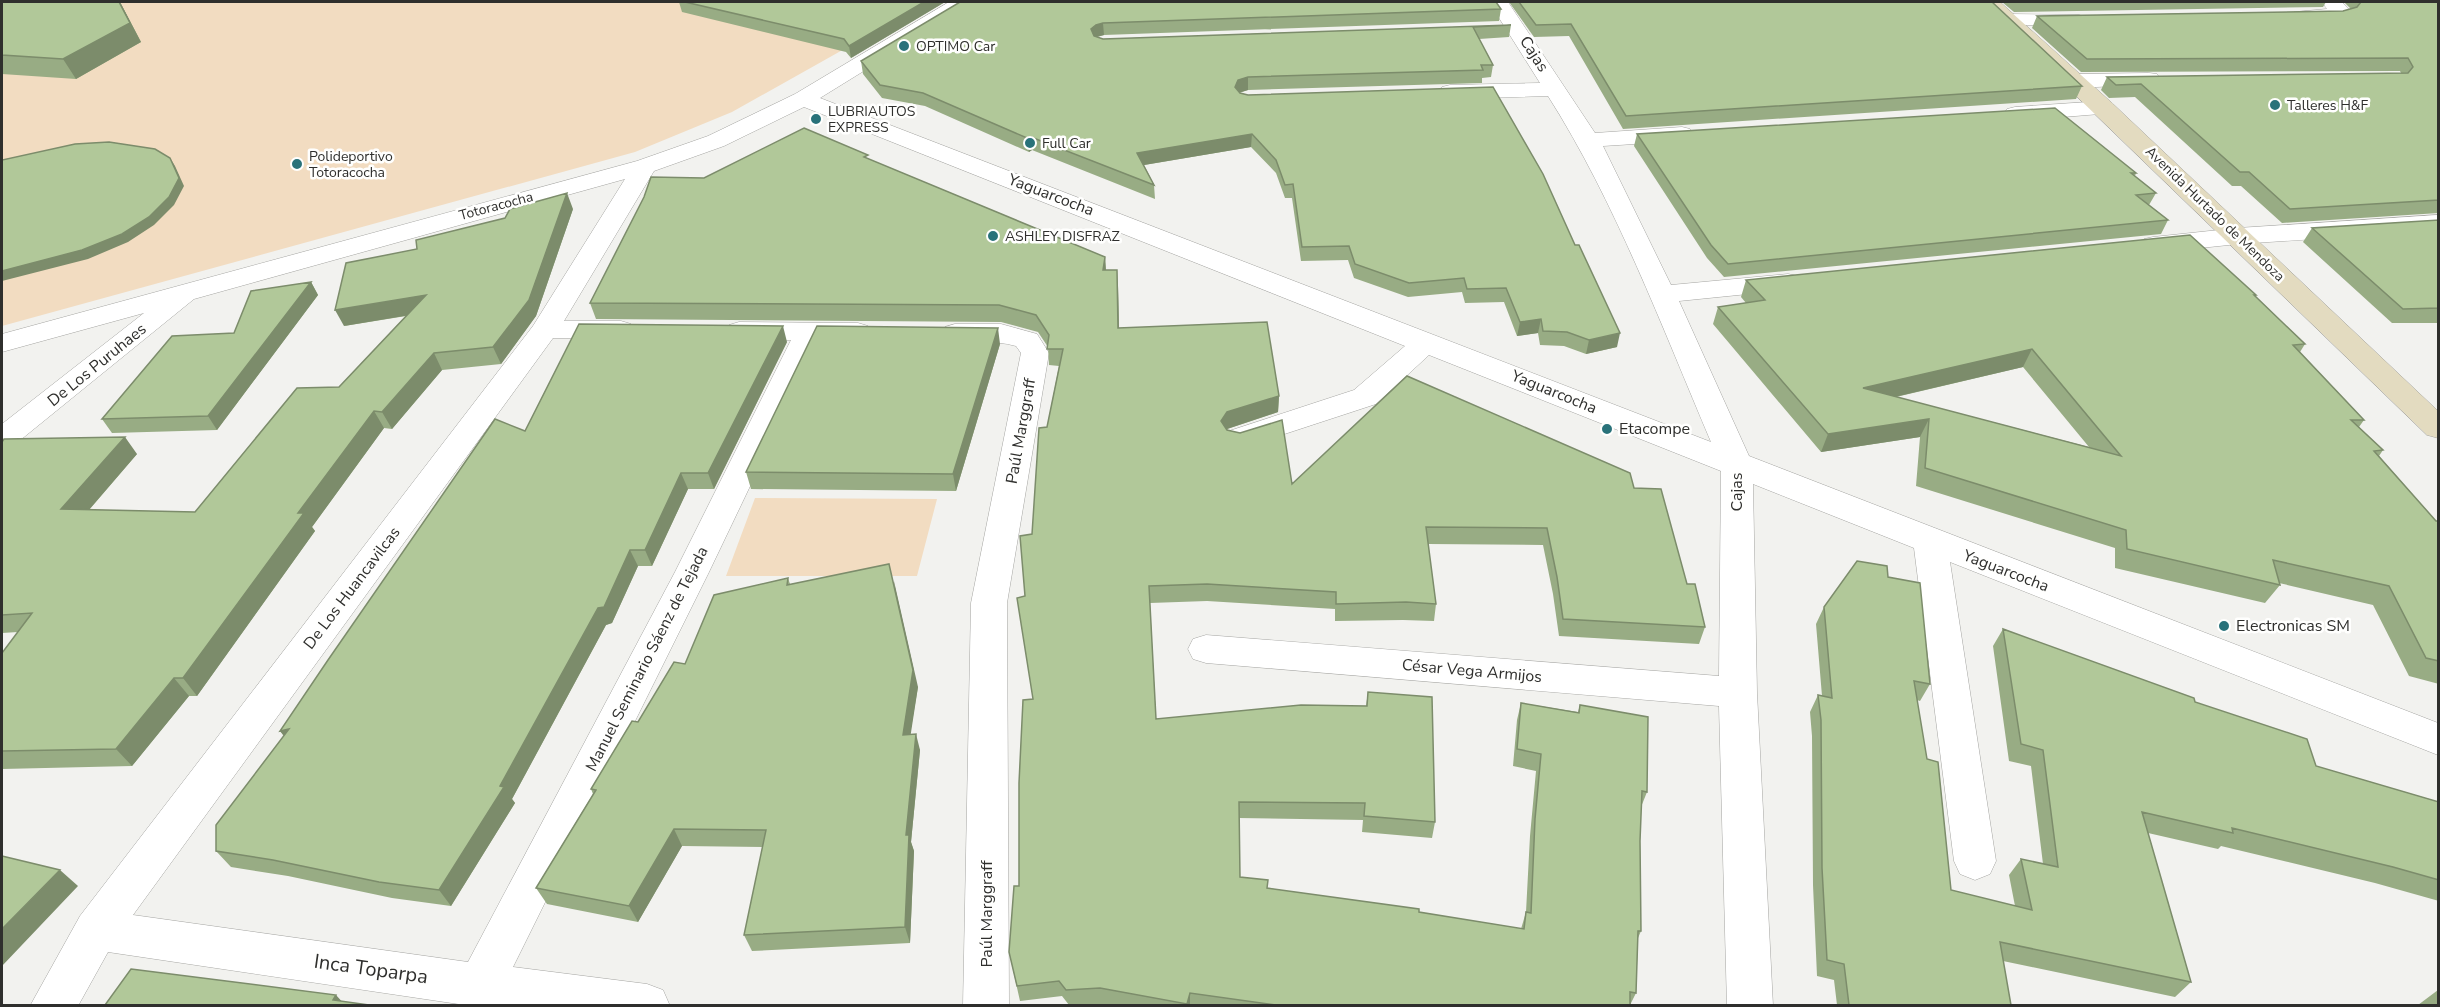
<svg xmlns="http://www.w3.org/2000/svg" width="2440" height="1007" font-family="'Nunito Sans',sans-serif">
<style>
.green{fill:#f2dcc1}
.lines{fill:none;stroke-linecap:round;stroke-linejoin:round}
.street-casing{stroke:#a5a5a2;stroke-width:1}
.secondary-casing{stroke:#a5a5a2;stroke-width:1}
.street{fill:#fff;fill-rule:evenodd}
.secondary{fill:#e3dbc0;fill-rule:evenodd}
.wall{fill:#98ac84;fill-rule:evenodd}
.shaded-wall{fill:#7c8c6b}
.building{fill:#b1c899;stroke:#7c8c6b;stroke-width:1.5;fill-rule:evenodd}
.poi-dot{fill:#29727a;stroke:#fffffe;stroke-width:2}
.labels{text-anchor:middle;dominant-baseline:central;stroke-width:5;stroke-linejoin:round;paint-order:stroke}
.far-poi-label{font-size:14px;fill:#2f2f2d;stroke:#fffffe;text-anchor:start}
.far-street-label{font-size:14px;fill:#2f2f2d;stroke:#fffffe}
.street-label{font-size:16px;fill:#2f2f2d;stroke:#fffffe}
.poi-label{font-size:16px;fill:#2f2f2d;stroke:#fffffe;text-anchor:start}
.near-street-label{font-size:20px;fill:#2f2f2d;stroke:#fffffe}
</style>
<rect width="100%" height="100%" fill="#f2f2ef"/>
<path class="green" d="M2,2H928L732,112L635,152L2,326Z
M755,498L937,499L917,576H726Z"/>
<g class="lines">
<g class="street-casing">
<path id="street" d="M949,2H972L969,6L820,98L1711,442C1662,327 1615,201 1548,96L1450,99L1442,97L1439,92L1442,87L1450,85L1540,83L1489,2H1508L1595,133L1682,127L1690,129L1694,134L1690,139L1682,141L1603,146L1671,285L1788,274L1798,276L1802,282L1798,288L1788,290L1679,301L1749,456L2438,723V755L1950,562L1996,861L1990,874L1975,880L1960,874L1954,861L1914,548L1753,484L1757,693L1773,1006H1727L1719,706L1206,663L1193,659L1188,649L1193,639L1206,635L1719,676L1721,471L1429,355L1376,404L1251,445L1240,448L1229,445L1224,438L1229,431L1354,390L1405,346L804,107L724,146L654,171L564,321H621L631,324L635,330L631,336L621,339L553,338L133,915L468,962L675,572L791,340H739L729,337L725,331L729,325L739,322L858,323L868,326L872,332L868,338L858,341L820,340L709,572L513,967L647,984L663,990L670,1006H472L108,952L78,1006H30L80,916L533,326L625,179L194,299L13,446L2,449V424L144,313L2,352V334L637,161L708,136L795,94Z
M2322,2H2342L2352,13C2343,26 2308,24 2294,20L2291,16L2294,12L2327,9Z
M2008,14L2079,15L2086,17L2089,21L2086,25L2079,27L2001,24L1998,20L2001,16Z
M2149,73L2157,74L2160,79L2157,84L2076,88L2068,86L2065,81L2068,76L2076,74Z
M2104,101L2112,103L2115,108L2112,113L2015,121L2007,119L2004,114L2007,109L2015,107Z
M2438,215V231L2238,244L2153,253L2144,251L2140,245L2144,239L2153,237L2238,228Z
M955,324H1001L1037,334L1049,353L1007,603L1009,1006H963L971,603L1021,353L1016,346C993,339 968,345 945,339L941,333L945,327Z"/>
</g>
<g class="secondary-casing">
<path id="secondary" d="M1979,2H2000L2112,103L2438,411V438L2427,435Z"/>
</g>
<use href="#street" class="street"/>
<use href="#secondary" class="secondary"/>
</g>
<path class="wall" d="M2,2H120L141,42L76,79L2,74Z
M679,2H945L851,58L846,52L682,12Z
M960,2L1501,9L1499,21L1104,35L1097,37L1103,39L1511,25L1509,37L1479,39L1493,65L1491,77L1482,78V83L1248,90L1239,93L1617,347L1586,354L1564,346L1540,345L1538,333L1517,336L1504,302L1465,303L1462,292L1408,297L1354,278L1348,260L1301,261L1292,198H1285L1276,173L1251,147L1144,165L1154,185L1155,199L1032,150L1029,152L925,106L882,98L863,74L861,61Z
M1509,2H1992L2082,86L2076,99L1623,129L1569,36L1534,37Z
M2002,2H2326L2323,7L2014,12Z
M2344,2H2439V213L2282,223L2241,186H2232L2135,97L2109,98L2101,90L2107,77L2401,73L2400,71L2081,72L2032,28L2037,16L2343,11L2351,9Z
M1637,134L2136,173L2135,176L2156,193L2149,205L2168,220L2161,234L1724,277L1707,258L1634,146Z
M869,159L1105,257L1106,270L1118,286L1119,328L1279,396L1278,412L1227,429L1292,484L1634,488L1687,584L1705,627L1699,644L1559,636L1553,594L1543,545L1428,544L1436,604L1434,621L1403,620L1335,621V609L1207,601L1150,603L1156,719L1366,706L1368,692L1435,822L1432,838L1362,832L1363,820L1239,818L1240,877L1268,888L1521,929L1526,912L1530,836L1536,771L1513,766L1517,720L1521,703L1578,712L1580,705L1647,792L1641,807L1640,841L1641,931L1638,938L1636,993L1630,1005H1112L1102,1004L1069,1005L1062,996L1020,1001L1009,952L1019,886L1033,699L1025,596L1032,534L1047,427L1059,366L1049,365L1048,347L1038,332L1001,322L596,319L590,303L704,178Z
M573,209L536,316L501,364L442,370L392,429L384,428L312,527L315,531L197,696H189L132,766L2,769V653L18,632L2,633V442L137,454L89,510L195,512L339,387L406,316L344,326Z
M2439,220V323H2392L2303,242L2312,228Z
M1746,280L2256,295L2255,296L2305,344L2300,352L2364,420L2359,427L2383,450L2379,456L2436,521H2439V684L2409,676L2373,605L2279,583L2280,585L2265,603L2115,568V548L1916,486L1920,437L1821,452L1713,324L1718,307L1746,303L1741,297ZM2023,367L2089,447L1896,397Z
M311,282L318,295L217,430L112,433L102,419L234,333Z
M787,342L714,489H688L652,566H638L612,623L606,625L512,799L515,803L451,906L392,898L288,876L231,867L216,851L284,736L280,731L525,431Z
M1000,344L956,491L751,489L746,472Z
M1888,577L1930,684L1920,701L1917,700L1927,759L1951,890L2015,906L2009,875L2021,859L2043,864L2031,766L2009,761L1993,646L2003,629L2195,702L2316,766L2439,802V901L2375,883L2221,846L2218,849L2148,833L2191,982L2175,997L2003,961L2011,1005H1837L1834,980L1817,976L1813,885L1812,736L1810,712L1818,695L1822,696L1816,624L1824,607Z
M788,578L790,584L918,687L910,734L920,750L911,842L914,851L910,943L752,951L744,935L763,847L682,846L638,922L547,904L536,888L593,794L591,789L638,722L685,664Z
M2438,990L2439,1005H2418Z"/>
<path class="shaded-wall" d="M119,2H120L141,42L76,79L63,59Z
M924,2H945L851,58L849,46Z
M1103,23L1104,35L1096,37L1092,42L1091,29L1096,25Z
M1248,77V90L1238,93L1235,87L1238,80Z
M1252,134L1251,147L1138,166L1137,153Z
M1031,137L1032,150L1029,152L1027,138Z
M170,158L175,166L184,186L174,205L154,225L128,242L88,259L2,281V271Z
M567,193L573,209L536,316L501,364L493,347Z
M1105,257L1106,273L1103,270Z
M1117,270L1118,286L1119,345L1118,328Z
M311,282L318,295L217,430L208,416Z
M426,295L434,311L344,326L335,310Z
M1541,319L1538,333L1517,336L1520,322Z
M783,326L787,342L714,489L708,473Z
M998,328L1000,344L956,491L953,474Z
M1620,333L1617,347L1586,354L1589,340Z
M2032,349L2023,367L1856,406L1863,388Z
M434,353L442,370L392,429L382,412Z
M1279,396L1278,412L1227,429L1221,438V421L1227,412Z
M374,411L384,428L312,527L315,531L197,696L183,678L298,513Z
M1929,419L1920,437L1821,452L1828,434Z
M125,437L137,454L75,526L61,509Z
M681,473L688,489L652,566L645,550Z
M630,550L638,566L612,623L606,625L512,799L515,803L451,906L439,890L500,786Z
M894,581L918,687L908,752L903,735Z
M174,678L189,696L132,766L116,749Z
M289,729L293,747L280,731Z
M916,734L920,750L911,842L914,851L910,943L905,927L906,835Z
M674,829L682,846L638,922L629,906Z
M60,870L78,886L2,966V929Z
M1190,993V1005H1187V1004Z
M336,995L345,1005L333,1000Z"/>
<path class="building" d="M2,2H119L130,23L63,59L2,55Z
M685,2H924L849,46L844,39Z
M960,2H1496L1501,9L1103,23L1096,25L1091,29L1094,36L1103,39L1511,25L1473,27L1493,65H1481L1483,70L1248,77L1238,80L1235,87L1240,93L1248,95L1493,87L1543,174L1575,245H1579L1620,333L1589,340L1567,332L1543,331L1541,319L1520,322L1506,288L1467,289L1464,278L1409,283L1355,264L1349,246L1302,247L1293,184L1285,185L1276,160L1252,134L1137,153L1154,185L1031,137L1027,138L923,93L880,85L861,61Z
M1519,2H1992L2082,86L1626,116L1571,24L1536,25Z
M2361,2H2439V200L2290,209L2249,172H2240L2141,84L2116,85L2107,77L2408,73L2413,67L2408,58L2087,59L2037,16L2343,11L2357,7Z
M2055,108L2136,173H2131L2156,193L2136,195L2168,220L1728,264L1711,245L1637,134Z
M804,128L868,155L864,157L1105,257L1103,270H1117L1118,328L1267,322L1279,396L1227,412L1221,421L1227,430L1240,433L1282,420L1292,484L1407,376L1630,473L1634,488L1661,489L1687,584H1695L1705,627L1563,619L1557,577L1547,528L1426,527L1436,604L1406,602L1336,604V592L1207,584L1149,586L1156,719L1301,705L1367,706L1368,692L1432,697L1435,822L1364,816L1365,803L1239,802L1240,877L1268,880L1267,888L1419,909V912L1524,929L1526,912L1531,913L1535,819L1541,754L1517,749L1521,703L1579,713L1580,705L1648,717L1647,792L1642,791L1640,841L1641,931H1638L1636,993L1630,992V1005H1276L1190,993L1187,1004L1100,988L1066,990L1059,981L1017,986L1009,952L1014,886H1019V783L1023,700L1033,699L1017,598L1025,596L1020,536L1032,534L1039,428L1047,427L1063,349H1047L1049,335L1036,315L999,305L590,303L644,197L651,177L704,178Z
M109,142L155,149L170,158L179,178L169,197L149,217L122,234L82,250L2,271V160L75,144Z
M567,193L529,300L493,347L434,353L382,412L374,411L298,513H304L183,678H174L116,749L2,751V653L32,613L2,615V442L4,439L125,437L61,509L195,512L297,388L339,387L426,295L335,310L346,263L417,249L416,240L505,218L510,209Z
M2439,220V308L2403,309L2312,228Z
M2190,235L2256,295H2254L2305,344L2293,345L2364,420H2351L2383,450L2374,451L2436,521H2439V661L2426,658L2389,586L2273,560L2280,585L2127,549L2126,530L1925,468L1929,419L1828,434L1718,307L1765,300L1746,280ZM2032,349L2121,456L1863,388Z
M311,282L208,416L102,419L172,336L234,333L251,291Z
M579,324L783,326L708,473H681L645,550H630L604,607L598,608L500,786L504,787L439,890L379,882L273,860L216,851V825L289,729L280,731L328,660L495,419L525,431Z
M817,326L998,328L953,474L746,472Z
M1857,561L1887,566L1888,577L1920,583L1930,684L1914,681L1927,759L1938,762L1951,890L2032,910L2021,859L2058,867L2043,750L2021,744L2003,629L2194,698L2195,702L2307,739L2316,766L2439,802V880L2393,867L2232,828L2233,833L2142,812L2191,982L2000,942L2011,1005H1849L1844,964L1827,960L1822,868L1821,720L1818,695L1832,698L1824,607Z
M889,564L913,670L903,735L916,734L906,835H909L905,927L744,935L766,830L674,829L629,906L536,888L596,790L591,789L632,721L638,722L674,662L685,664L714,595L788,578L787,585Z
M2,856L60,870L2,929Z
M131,969L336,995L333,1000L369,1005H105Z"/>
<g class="poi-dot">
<circle cx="904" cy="46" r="6"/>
<circle cx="2275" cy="105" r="6"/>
<circle cx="816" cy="119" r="6"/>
<circle cx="1030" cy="143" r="6"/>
<circle cx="297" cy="164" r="6"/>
<circle cx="993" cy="236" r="6"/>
<circle cx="1607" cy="429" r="6"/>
<circle cx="2224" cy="626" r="6"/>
</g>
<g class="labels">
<g class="far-poi-label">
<text x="916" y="46">OPTIMO Car</text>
<text x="2287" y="105">Talleres H&amp;F</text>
<text x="828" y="111">LUBRIAUTOS<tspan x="828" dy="16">EXPRESS</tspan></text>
<text x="1042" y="143">Full Car</text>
<text x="309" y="156">Polideportivo<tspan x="309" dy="16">Totoracocha</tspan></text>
<text x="1005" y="236">ASHLEY DISFRAZ</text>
</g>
<g class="far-street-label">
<text transform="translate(496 206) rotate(-15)">Totoracocha</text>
<text transform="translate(2215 214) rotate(44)">Avenida Hurtado de Mendoza</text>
</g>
<g class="street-label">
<text transform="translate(1534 54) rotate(57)">Cajas</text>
<text transform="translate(1051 195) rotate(21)">Yaguarcocha</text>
<text transform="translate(97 365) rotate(-39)">De Los Puruhaes</text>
<text transform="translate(1554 392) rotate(22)">Yaguarcocha</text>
<text transform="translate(1021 431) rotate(-80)">Paúl Marggraff</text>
<text transform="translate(1737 492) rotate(-90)">Cajas</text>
<text transform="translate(2006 571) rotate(21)">Yaguarcocha</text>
<text transform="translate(352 588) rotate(-53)">De Los Huancavilcas</text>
<text transform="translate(647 659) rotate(-63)">Manuel Seminario Sáenz de Tejada</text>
<text transform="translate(1472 671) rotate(5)">César Vega Armijos</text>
<text transform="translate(987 914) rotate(-90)">Paúl Marggraff</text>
</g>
<g class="poi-label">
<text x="1619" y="429">Etacompe</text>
<text x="2236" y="626">Electronicas SM</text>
</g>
<g class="near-street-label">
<text transform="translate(371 969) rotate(8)">Inca Toparpa</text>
</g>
</g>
<rect width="2440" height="1007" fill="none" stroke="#2f2f2d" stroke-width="6"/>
</svg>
